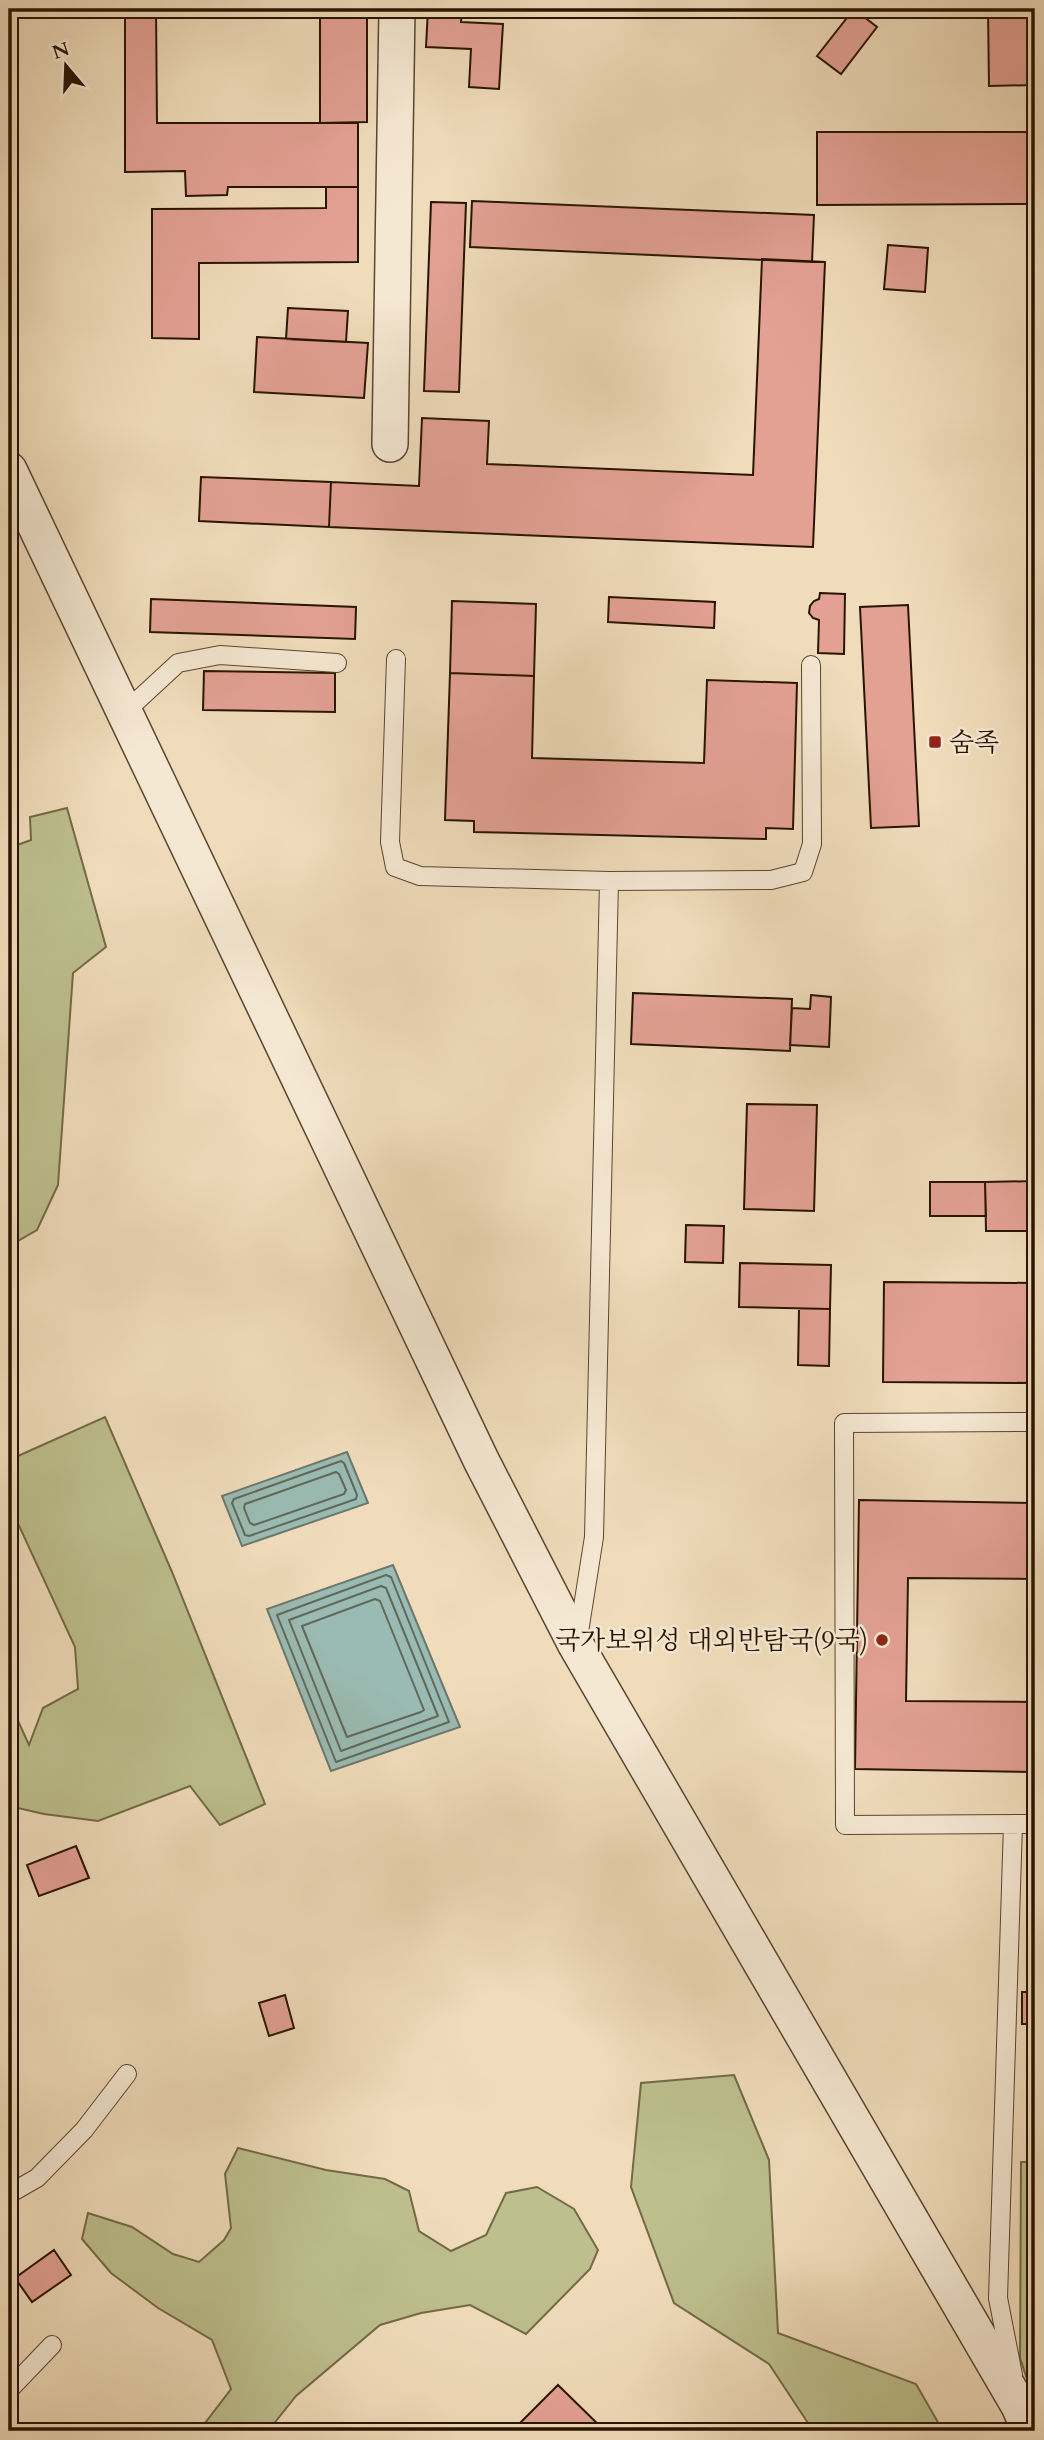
<svg xmlns="http://www.w3.org/2000/svg" width="1044" height="2440" font-family="Cardo,'Noto Serif KR',serif">
<style>
.green{fill:#bdbf8d;stroke:#736a47;stroke-width:2}
.water{fill:#9abbb3;stroke:#6d786c;stroke-width:2}
.lines{fill:none;stroke-linecap:round;stroke-linejoin:round}
.shore{stroke:#62685a;stroke-width:2}
.building{fill:#e3a194;stroke:#291401;stroke-width:2}
.service-casing{stroke:#5b4630;stroke-width:20}
.minor-casing{stroke:#5b4630;stroke-width:38}
.service{stroke:#f5e8d3;stroke-width:18}
.minor{stroke:#f5e8d3;stroke-width:35}
.poi-dot{fill:#8f2418;stroke:#f5e8d3;stroke-width:2.5}
.labels{text-anchor:middle;dominant-baseline:central;stroke-width:5;stroke-linejoin:round;paint-order:stroke}
.poi-label{font-size:26px;fill:#291401;stroke:#f5e8d3;text-anchor:start}
</style>
<rect width="100%" height="100%" fill="#f0dcbb"/>
<filter id="stains"><feTurbulence type="fractalNoise" baseFrequency=".00286" numOctaves="4"/><feColorMatrix values="0 0 0 0 .2 0 0 0 0 .09 0 0 0 0 .02 0 0 0 .5 -.17"/></filter>
<radialGradient id="worn" r=".72"><stop offset=".6" stop-color="#630" stop-opacity="0"/><stop offset="1" stop-color="#630" stop-opacity=".3"/></radialGradient>
<path class="green" d="M67,808L106,947L73,973L58,1185L37,1230L9,1246V848L31,840L30,817Z
M105,1417L172,1572L265,1804L220,1825L190,1786L98,1821L44,1814L9,1806V1701L29,1745L43,1708L78,1689L75,1647L9,1504V1460Z
M734,2075L769,2160L778,2333L916,2384L943,2431H804L808,2423L769,2364L674,2303L631,2187L641,2083Z
M238,2148L326,2170L385,2179L409,2191L419,2231L451,2251L486,2235L506,2193L537,2187L574,2209L598,2250L590,2269L526,2334L470,2305L421,2313L380,2325L296,2396L268,2431H199L231,2389L212,2340L158,2308L111,2273L82,2239L88,2213L132,2227L173,2254L199,2262L224,2240L231,2228L225,2174Z
M1021,2162H1035V2403L1020,2358Z"/>
<path class="water" d="M347,1452L368,1503L242,1546L222,1496Z
M393,1565L460,1727L331,1771L267,1609Z"/>
<g class="lines">
<path class="shore" d="M341,1461L344,1463L357,1495L356,1499L249,1536L245,1535L232,1503L234,1499Z
M336,1472L339,1474L346,1490L344,1494L254,1525L250,1523L244,1508L245,1504Z
M386,1575L391,1577L449,1722L336,1762L277,1615Z
M381,1586L386,1588L438,1716L341,1751L289,1620Z
M375,1599L380,1601L424,1710L421,1712L347,1737L302,1626Z"/>
</g>
<path class="building" d="M125,9H156L157,123H358V187H228L227,195L186,196L185,171L125,172Z
M320,9H367V122L320,123Z
M428,9H462L461,22L503,24L499,89L469,87L471,49L426,47Z
M854,9L877,27L841,74L817,56Z
M988,9H1035V85L989,86Z
M817,132H1035V204L817,205Z
M326,187H358V262L199,263V339L152,338V209L326,208Z
M472,201L814,215L812,262L470,247Z
M431,202L466,203L459,392L424,391Z
M888,245L928,248L925,292L884,289Z
M762,259L825,262L813,547L329,527L331,482L419,486L422,418L489,421L487,464L753,475Z
M288,308L348,311L346,342L286,339Z
M257,337L368,343L364,398L254,392Z
M201,477L331,482L329,527L199,521Z
M820,593L845,594L844,654L818,653L819,620L813,618L809,613L810,606L814,601L819,599Z
M609,597L715,602L714,628L608,622Z
M151,599L356,607L355,639L150,632Z
M452,601L536,604L534,676L450,673Z
M908,605L919,826L871,828L860,607Z
M204,671L335,673V712L203,710Z
M450,673L534,676L532,758L704,763L707,680L797,683L793,829L766,828V839L474,832V821L445,820Z
M633,993L792,999L790,1051L631,1044Z
M811,995L831,997L829,1047L790,1045L792,1008L810,1009Z
M747,1104L817,1105L814,1211L744,1209Z
M1035,1181V1231H986L985,1182Z
M930,1182H985L986,1216H930Z
M686,1225L724,1226L723,1263L685,1262Z
M740,1263L831,1265L830,1309L739,1307Z
M884,1282L1035,1283V1383L883,1382Z
M799,1309H830L829,1366L798,1365Z
M859,1500L1035,1503V1579L908,1578L906,1701L1035,1702V1772L855,1769Z
M76,1846L89,1878L39,1896L27,1865Z
M1022,1992H1035V2024H1022Z
M285,1995L294,2028L269,2036L259,2003Z
M54,2250L71,2275L32,2302L15,2278Z
M558,2385L605,2431H512Z"/>
<g class="lines">
<g class="service-casing">
<path id="service" d="M396,659L390,842L395,867L420,876L609,881L771,880L803,872L812,844L811,665
M125,712L178,663L220,655L337,663
M1035,1422L844,1423L845,1825L1035,1824
M578,1638L594,1537L609,881
M9,2194L37,2178L84,2130L127,2074
M1013,2375L998,2298L1013,1824
M9,2390L52,2345"/>
</g>
<g class="minor-casing">
<path id="minor" d="M390,444L397,9
M9,470L481,1460L576,1645L1019,2406L1030,2431"/>
</g>
<use href="#service" class="service"/>
<use href="#minor" class="minor"/>
</g>
<g class="poi-dot">
<rect x="928" y="735" width="14" height="14" rx="3.5"/>
<circle cx="882" cy="1640" r="7"/>
</g>
<g class="labels">
<g class="poi-label">
<text x="949" y="742">숨족</text>
<text x="868" y="1640" text-anchor="end">국가보위성 대외반탐국(9국)</text>
</g>
</g>
<rect width="1044" height="2440" fill="none" stroke="#f0dcbb" stroke-width="35"/>
<rect x="10" y="10" width="1023" height="2419" fill="none" stroke="#291401" stroke-width="3.5"/>
<rect x="18" y="18" width="1009" height="2405" fill="none" stroke="#291401" stroke-width="2"/>
<g transform="translate(66 66) rotate(341)" stroke="#f5e8d3" stroke-width="5" paint-order="stroke">
<path d="M0-5L12 26L0 18L-12 26Z" fill="#291401"/>
<text y="-10" font-size="19" font-weight="bold" text-anchor="middle" fill="#291401">N</text>
</g>
<rect width="100%" height="100%" filter="url(#stains)"/>
<rect width="100%" height="100%" fill="url(#worn)"/>
</svg>
